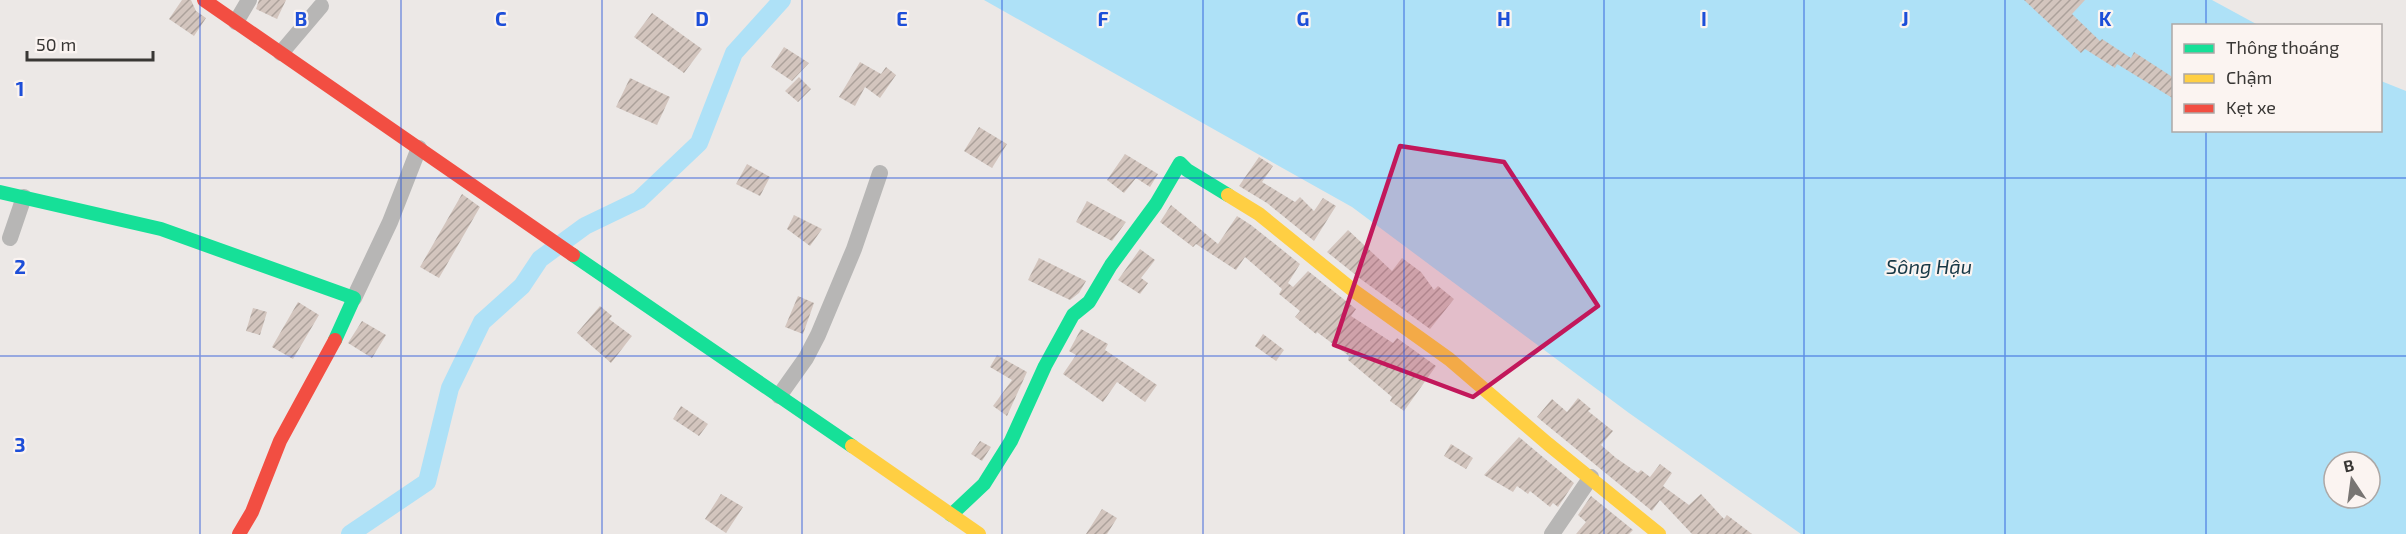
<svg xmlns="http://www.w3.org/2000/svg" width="2406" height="534" font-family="'Exo 2',sans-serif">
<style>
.water{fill:#aee1f7;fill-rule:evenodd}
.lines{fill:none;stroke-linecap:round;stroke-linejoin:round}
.canal{stroke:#aee1f7;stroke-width:18}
.building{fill:url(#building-hatch)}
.street{stroke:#b7b6b5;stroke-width:16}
.fast{stroke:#16e098;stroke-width:14}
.slow{stroke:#ffcf43;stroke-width:14}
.jam{stroke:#f24e42;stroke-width:14}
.marked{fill:#c2185b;fill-opacity:0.2;stroke:#c2185b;stroke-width:4.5;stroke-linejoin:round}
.grid{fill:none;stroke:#1d4ed8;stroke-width:1.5;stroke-opacity:0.55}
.labels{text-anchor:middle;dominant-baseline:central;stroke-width:4.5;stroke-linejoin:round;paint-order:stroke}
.water-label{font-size:20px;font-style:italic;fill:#163846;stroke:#fbf4f1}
.grid-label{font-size:20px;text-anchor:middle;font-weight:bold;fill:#1d4ed8;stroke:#fbf4f1;stroke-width:4.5;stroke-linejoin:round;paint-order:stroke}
</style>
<defs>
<pattern id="building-hatch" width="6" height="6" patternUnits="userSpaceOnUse" patternTransform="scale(1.5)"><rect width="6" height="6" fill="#d3c5be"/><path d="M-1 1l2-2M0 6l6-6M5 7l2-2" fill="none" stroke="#aca19b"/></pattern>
</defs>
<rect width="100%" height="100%" fill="#ece8e6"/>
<path class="water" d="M984,0H2212L2258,25L2174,26V130H2380L2381,81L2406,91V534H1801L1629,413L1352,207ZM2334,462H2370V498H2334Z"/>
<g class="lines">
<path class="canal" d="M350,534L427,482L450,388L482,322L522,286L540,259L585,226L639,200L699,143L734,53L782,0"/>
</g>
<path class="building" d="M182,0H191L196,11L206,18L194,36L169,19Z
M259,0H286L277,19L256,9Z
M2024,0H2085L2072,14L2100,41L2102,39L2131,58L2134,52L2174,78V99L2117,64L2115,68L2085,49L2081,53Z
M652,13L702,49L684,73L634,37Z
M784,47L809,63L792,81L771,67Z
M860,62L881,74L886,67L896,75L880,98L865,87L855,106L839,97Z
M799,77L811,89L798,102L785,91Z
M630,78L670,97L657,125L616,107Z
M979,127L1007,144L992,168L964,151Z
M1125,154L1158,174L1150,187L1136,178L1124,193L1107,180Z
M1259,157L1273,166L1262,182L1295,202L1300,197L1314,211L1323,198L1336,206L1314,241L1267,203L1239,186Z
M747,164L770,177L760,196L736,184Z
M462,194L480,207L439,278L420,267Z
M1087,201L1126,222L1112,241L1076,222Z
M1171,205L1218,244L1237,216L1251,225L1300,264L1288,283L1293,287L1308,271L1356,309L1351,316L1393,343L1397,338L1436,366L1404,411L1390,401L1392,397L1348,360L1349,356L1317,332L1316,334L1295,317L1300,311L1279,294L1282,289L1245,257L1236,270L1196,244L1193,247L1160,222Z
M794,215L822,229L810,246L787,229Z
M1348,230L1392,271L1402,258L1421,272L1434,290L1438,286L1454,299L1430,329L1362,280L1327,252Z
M1140,249L1155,260L1141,278L1148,283L1140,294L1118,280Z
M1039,258L1086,281L1079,293L1070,300L1028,280Z
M798,296L814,303L803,334L785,327Z
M298,302L319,315L293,359L272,347Z
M600,306L612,316L609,319L632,336L611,363L577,333Z
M253,308L267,312L260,335L246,331Z
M362,321L386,335L372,358L348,343Z
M1081,329L1108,344L1105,350L1157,385L1145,402L1117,382L1103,402L1063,374L1076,355L1069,351Z
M1263,334L1284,350L1276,361L1255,346Z
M997,355L1027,372L1007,416L993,406L1012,380L990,367Z
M1578,398L1591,409L1588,411L1613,431L1601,445L1616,458L1638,473L1641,470L1650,477L1660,464L1672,473L1663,486L1689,505L1701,494L1724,519L1727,515L1752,534H1692L1660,500L1652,511L1537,417L1552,399L1567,412Z
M681,406L708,424L699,436L673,419Z
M1519,437L1574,483L1558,507L1553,503L1550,507L1530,491L1528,494L1517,486L1513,492L1484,475Z
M980,441L991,447L982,461L971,454Z
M1451,444L1473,458L1466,469L1444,456Z
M721,494L743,507L726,533L705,519Z
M1591,496L1633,530L1629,534H1576L1586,522L1578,515Z
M1102,509L1117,518L1107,534H1086Z"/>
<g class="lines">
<path class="street" d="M236,22L249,0
M281,53L321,6
M10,238L24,197
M354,298L390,222L419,148
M779,396L806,358L818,335L854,249L880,173
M1552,534L1591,477"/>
<path class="fast" d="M0,192L161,229L354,298L335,340
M573,255L852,446
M951,515L984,484L1011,441L1045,366L1073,315L1089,302L1111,265L1156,204L1180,163L1187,170L1228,195"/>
<path class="slow" d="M1228,195L1259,214L1354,291L1449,359L1548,444L1659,534
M852,446L979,534"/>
<path class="jam" d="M204,0L573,255
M239,534L252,512L280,441L335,340"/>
</g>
<path class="marked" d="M1400,146L1504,162L1598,306L1473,397L1334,345Z"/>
<path class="grid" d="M200,0V534M401,0V534M602,0V534M802,0V534M1002,0V534M1203,0V534M1404,0V534M1604,0V534M1804,0V534M2005,0V534M2206,0V26M2206,130V534M0,178H2406M0,356H2406"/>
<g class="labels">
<g class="water-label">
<text x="1929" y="266">Sông Hậu</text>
</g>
</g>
<g class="grid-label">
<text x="301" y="26">B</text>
<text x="501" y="26">C</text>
<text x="702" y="26">D</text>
<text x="902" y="26">E</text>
<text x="1103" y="26">F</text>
<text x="1303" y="26">G</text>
<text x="1504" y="26">H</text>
<text x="1704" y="26">I</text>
<text x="1905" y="26">J</text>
<text x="2105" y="26">K</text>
<text x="20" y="96">1</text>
<text x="20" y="274">2</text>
<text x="20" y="452">3</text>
</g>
<rect x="2172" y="24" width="210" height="108" fill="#fbf4f1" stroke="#ada8a6" stroke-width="1.5"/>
<rect x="2184" y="44" width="30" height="9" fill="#16e098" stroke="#ada8a6" stroke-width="1.5"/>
<text x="2226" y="54" font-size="18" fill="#393735">Thông thoáng</text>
<rect x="2184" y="74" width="30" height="9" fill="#ffcf43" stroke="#ada8a6" stroke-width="1.5"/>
<text x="2226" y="84" font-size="18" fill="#393735">Chậm</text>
<rect x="2184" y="104" width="30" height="9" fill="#f24e42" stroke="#ada8a6" stroke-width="1.5"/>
<text x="2226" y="114" font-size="18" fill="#393735">Kẹt xe</text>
<g transform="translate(2352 480) rotate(347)"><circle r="28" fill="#fbf4f1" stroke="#ada8a6" stroke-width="1.5"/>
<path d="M0-4.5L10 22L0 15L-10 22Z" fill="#787573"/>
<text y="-9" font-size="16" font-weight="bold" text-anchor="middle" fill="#393735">B</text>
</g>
<path d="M27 51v9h126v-9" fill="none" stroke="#393735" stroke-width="3"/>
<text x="36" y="51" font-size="18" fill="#393735" stroke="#fbf4f1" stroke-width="4.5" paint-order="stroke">50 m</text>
</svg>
